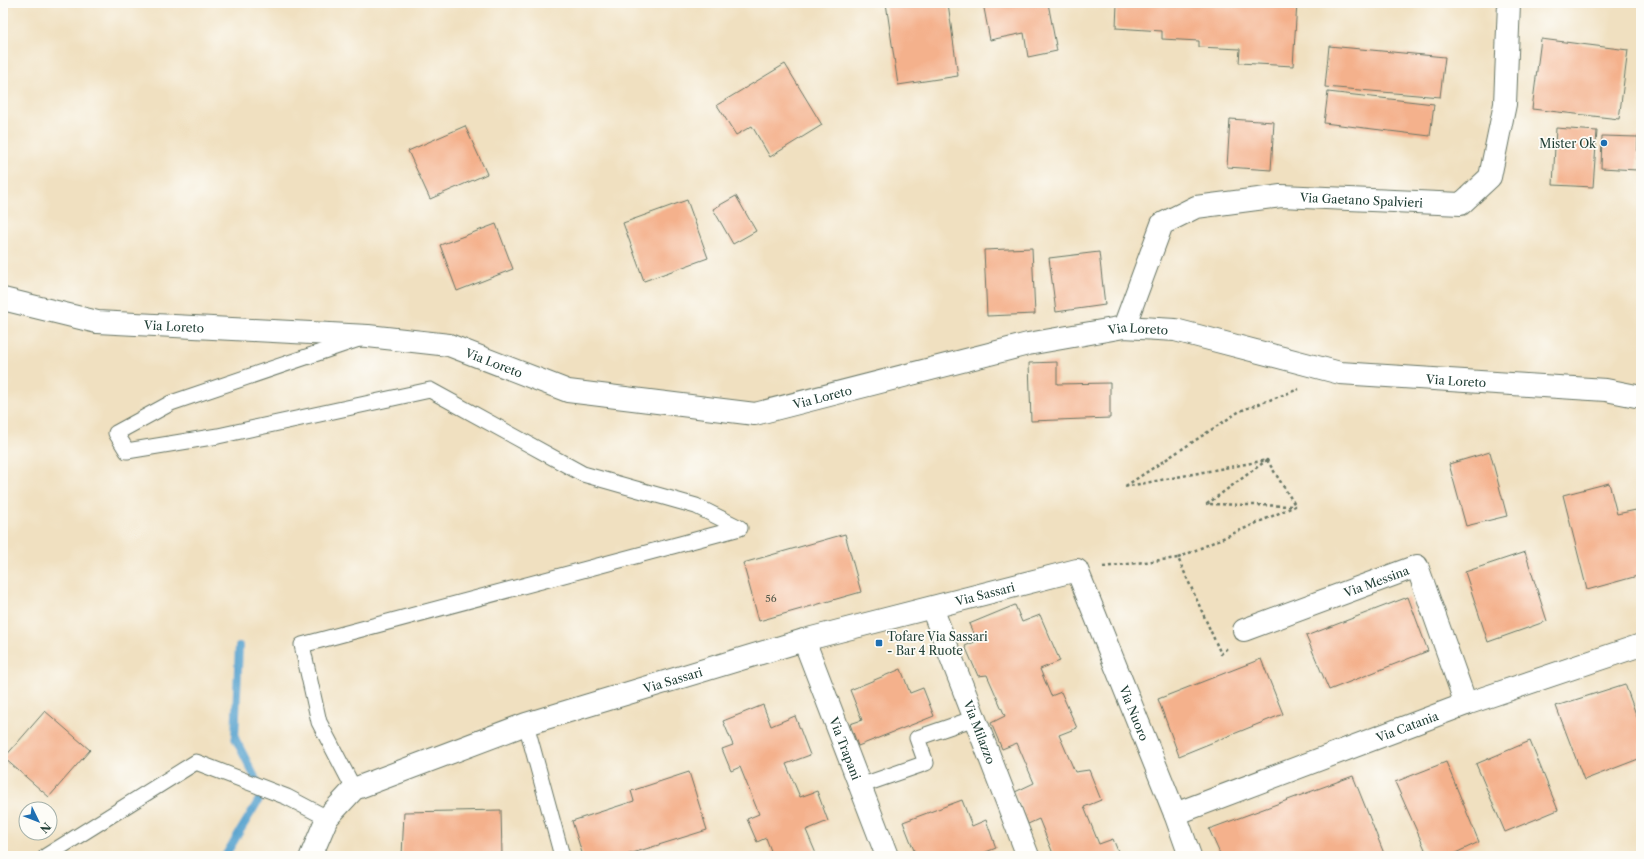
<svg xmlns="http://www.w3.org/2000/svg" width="1644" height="859" font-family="'Libre Caslon Text',serif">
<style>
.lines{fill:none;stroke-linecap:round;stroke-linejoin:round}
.stream{stroke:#56a2ce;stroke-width:8}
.building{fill:#f4b18c}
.lane-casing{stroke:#687665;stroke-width:17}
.street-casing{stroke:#687665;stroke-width:24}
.path{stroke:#687665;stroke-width:2.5;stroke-dasharray:3 3;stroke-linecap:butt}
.lane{stroke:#fff;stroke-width:15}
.street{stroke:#fff;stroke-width:22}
.poi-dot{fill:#1f6fb2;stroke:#fdfcf7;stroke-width:1.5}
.labels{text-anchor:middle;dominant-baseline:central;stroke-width:3.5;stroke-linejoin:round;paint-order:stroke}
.number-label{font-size:10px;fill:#545a4a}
.poi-label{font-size:12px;fill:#1f3d34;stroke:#fdfcf7;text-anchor:end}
.street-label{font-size:12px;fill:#1f3d34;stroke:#fdfcf7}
</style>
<rect width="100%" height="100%" fill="#fdfcf7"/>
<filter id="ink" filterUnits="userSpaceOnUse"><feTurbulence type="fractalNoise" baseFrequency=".025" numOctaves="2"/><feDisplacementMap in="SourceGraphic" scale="8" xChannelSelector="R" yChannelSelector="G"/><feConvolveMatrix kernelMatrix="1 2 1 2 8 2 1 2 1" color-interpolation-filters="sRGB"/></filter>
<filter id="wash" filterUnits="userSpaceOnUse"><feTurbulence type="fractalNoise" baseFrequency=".012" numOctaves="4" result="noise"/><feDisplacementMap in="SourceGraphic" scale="16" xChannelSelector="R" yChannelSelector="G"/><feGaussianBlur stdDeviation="0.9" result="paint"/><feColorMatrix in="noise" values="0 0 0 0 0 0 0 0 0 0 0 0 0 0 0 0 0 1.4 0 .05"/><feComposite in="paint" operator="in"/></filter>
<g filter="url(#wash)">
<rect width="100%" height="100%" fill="#f0e0c0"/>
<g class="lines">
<path class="stream" d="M225,856L263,793L235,738L239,646"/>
</g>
<g id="blocks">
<path class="building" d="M886,3H948L958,76L898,85Z
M983,3H1048L1057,51L1028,57L1024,33L990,40Z
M1117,3H1297L1293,66L1239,63L1240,49L1199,47V41L1162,39V31L1116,28Z
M1541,39L1628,50L1619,119L1532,109Z
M1329,46L1445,57L1440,97L1325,87Z
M785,64L822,125L770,157L752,126L736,135L717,105Z
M1328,92L1434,104L1430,136L1324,123Z
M1230,119L1274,122L1271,170L1227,167Z
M465,126L487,174L430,199L408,151Z
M1556,128L1597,131L1593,187L1553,185Z
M1602,136L1638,137L1637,170L1601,168Z
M736,196L756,231L733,244L713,209Z
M687,200L708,258L644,281L623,223Z
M496,224L513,269L457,291L440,245Z
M1032,248L1035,314L987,316L984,250Z
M1099,252L1105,305L1056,312L1049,258Z
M1057,362V384L1110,383V418L1031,421L1029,363Z
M1490,452L1507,516L1466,526L1449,464Z
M1609,483L1617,514L1636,510L1641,535V575L1587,590L1563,495Z
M845,534L861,592L759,621L743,563Z
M1525,552L1547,621L1488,642L1465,572Z
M1408,597L1428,651L1329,690L1306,636Z
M1015,605L1022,622L1040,615L1060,661L1040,669L1051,696L1061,692L1077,728L1059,735L1075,772L1089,770L1101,800L1084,807L1099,844L1113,839L1120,856H1054L1039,819L1028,824L1015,792L1034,783L1017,743L1002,749L991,723L1005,716L987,675L978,676L965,646L977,641L969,624Z
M1261,659L1283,714L1179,756L1158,699Z
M901,669L910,693L923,688L934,716L858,746L850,724L862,720L850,690Z
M1625,684L1641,728V758L1584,780L1556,706Z
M763,705L771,726L795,716L810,755L786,764L800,797L817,791L828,821L806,830L817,856H773L766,838L757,842L747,819L759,814L740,767L731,771L722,749L733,745L723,721Z
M45,711L90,750L49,797L4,758Z
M1530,741L1558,810L1505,832L1476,764Z
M1446,762L1479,842L1449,856H1428L1395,782Z
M689,772L707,830L623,856H583L572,821L634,801L631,791Z
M1353,776L1385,856H1221L1209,829Z
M962,800L972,826L986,820L996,848L976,856H909L915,853L903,822Z
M501,810L502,856H402L404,812Z"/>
</g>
</g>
<g filter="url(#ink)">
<use href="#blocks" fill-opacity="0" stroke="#687665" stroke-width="1"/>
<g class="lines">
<g class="lane-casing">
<path id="lane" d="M526,724L562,856
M860,786L926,763L917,738L975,718
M354,789L319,722L302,645L740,528L696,506L583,474L430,390L218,436L127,451L116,433L171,403L359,339
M46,856L196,762L287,797L327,818"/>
</g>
<g class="street-casing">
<g id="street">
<path id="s1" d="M3,299L97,322L368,336L449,345L568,391L755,414L1028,344L1124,327L1175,330L1340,373L1606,390L1641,397"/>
<path id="s2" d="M1124,327L1162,224L1196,207L1281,196L1461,204L1490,177L1505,104L1509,3"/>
<path id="s3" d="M932,608L1028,856"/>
<path id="s4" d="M1244,630L1417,566L1466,704"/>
<path id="s5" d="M804,640L887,856"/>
<path id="s6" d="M1175,814L1466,704L1641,645"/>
<path id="s7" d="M311,856L327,818L354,789L526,724L804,640L1077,570L1175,814L1190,856"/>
</g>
</g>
<path class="path" d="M1267,460L1295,505
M1178,558L1295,506L1207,504L1267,460L1124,487L1240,411L1299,389
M1103,567L1178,558L1221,654L1227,648"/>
<use href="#lane" class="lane"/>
<use href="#street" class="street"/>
</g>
</g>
<g class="poi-dot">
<circle cx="1604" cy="143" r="4"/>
<rect x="875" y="639" width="8" height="8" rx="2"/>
</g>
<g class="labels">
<g class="number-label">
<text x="771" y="598">56</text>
</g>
<g class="poi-label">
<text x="1596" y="143">Mister Ok</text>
<text x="887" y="636" text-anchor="start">Tofare Via Sassari<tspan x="887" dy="14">- Bar 4 Ruote</tspan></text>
</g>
<g class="street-label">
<text stroke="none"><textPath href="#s2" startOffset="314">Via Gaetano Spalvieri</textPath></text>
<text stroke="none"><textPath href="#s1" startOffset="174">Via Loreto</textPath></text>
<text stroke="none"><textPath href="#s1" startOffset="1159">Via Loreto</textPath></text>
<text stroke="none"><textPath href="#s1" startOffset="498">Via Loreto</textPath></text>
<text stroke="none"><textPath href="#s1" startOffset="1483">Via Loreto</textPath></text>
<text stroke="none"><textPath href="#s1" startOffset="835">Via Loreto</textPath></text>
<text stroke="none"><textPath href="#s4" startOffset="141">Via Messina</textPath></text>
<text stroke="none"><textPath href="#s7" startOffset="742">Via Sassari</textPath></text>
<text stroke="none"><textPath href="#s7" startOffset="418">Via Sassari</textPath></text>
<text stroke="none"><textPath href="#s7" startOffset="991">Via Nuoro</textPath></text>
<text stroke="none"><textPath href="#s6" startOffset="248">Via Catania</textPath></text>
<text stroke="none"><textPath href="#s3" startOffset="133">Via Milazzo</textPath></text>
<text stroke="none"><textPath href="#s5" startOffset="116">Via Trapani</textPath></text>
</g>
</g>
<rect width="1644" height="859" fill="none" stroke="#fdfcf7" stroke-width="16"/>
<g transform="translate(38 821) rotate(133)"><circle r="19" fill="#fdfcf7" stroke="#a4b0a9"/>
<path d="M0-3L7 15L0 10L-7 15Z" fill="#1f6fb2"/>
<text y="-6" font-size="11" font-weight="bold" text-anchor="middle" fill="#1f3d34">N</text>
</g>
</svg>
